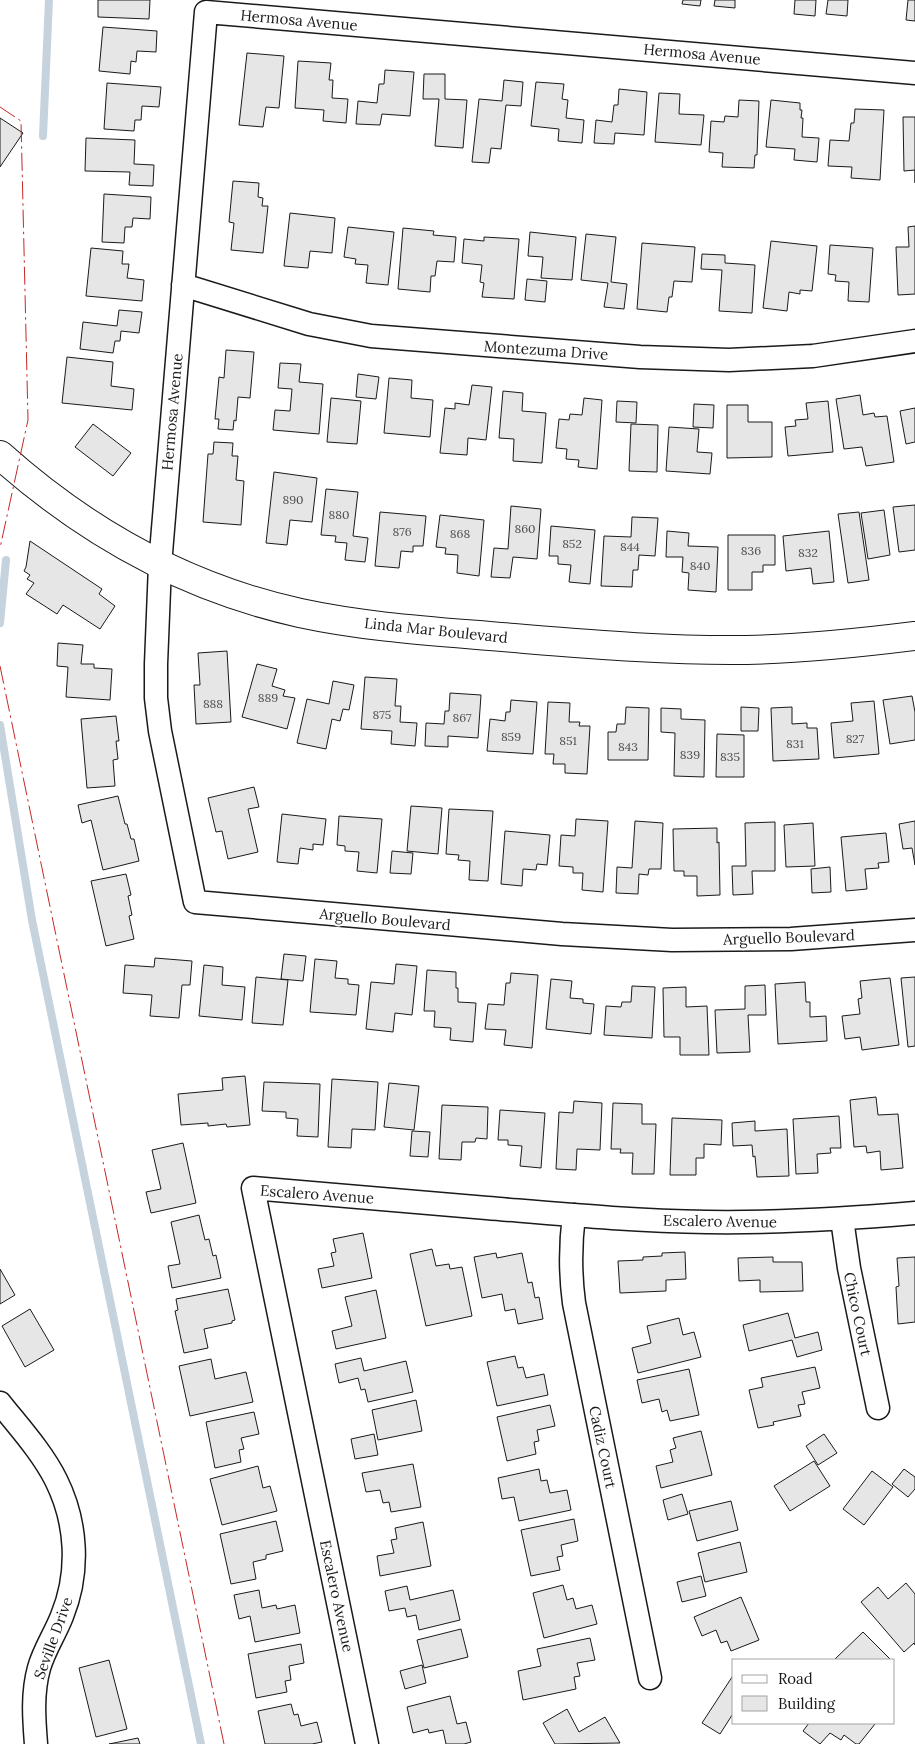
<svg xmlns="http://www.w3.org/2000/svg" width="915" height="1744" font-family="Lora,serif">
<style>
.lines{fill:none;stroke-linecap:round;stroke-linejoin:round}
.stream{stroke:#c6d2dc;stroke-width:8}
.building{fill:#e6e6e6;stroke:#1a1a1a}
.minor-casing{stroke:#1a1a1a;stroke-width:25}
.tertiary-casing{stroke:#1a1a1a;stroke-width:30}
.minor{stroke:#fff;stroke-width:22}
.tertiary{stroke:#fff;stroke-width:28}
.power{stroke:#c62828;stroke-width:1;stroke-dasharray:18 4 2.5 4;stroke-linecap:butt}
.labels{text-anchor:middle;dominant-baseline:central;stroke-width:4;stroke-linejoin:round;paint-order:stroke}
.number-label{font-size:12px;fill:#4d4d4d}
.street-label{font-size:15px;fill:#1a1a1a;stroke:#fff}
</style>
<rect width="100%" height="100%" fill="#fff"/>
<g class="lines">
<path class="stream" d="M43,136L49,0
M0,623L6,560
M0,725L32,920L201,1744"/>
</g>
<path class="building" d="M98,0H150L149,19L98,17Z
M683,0H701L700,6L682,4Z
M715,0H735V8L714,6Z
M795,0H816L815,16L794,14Z
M828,0H848L847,16L826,14Z
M908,0H915V21L906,20Z
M103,27L157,31L156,52L137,51L136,62L131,61L130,74L99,71Z
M247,53L284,56L279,108L266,107L263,127L239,125Z
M298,61L331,63L329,80H333L332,98L348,99L346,123L323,121L324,110L295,108Z
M385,70L414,72L410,116L382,114L380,125L356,124L358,101L377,103L379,84H384Z
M424,74H445V99L467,100L463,148L435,146L439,99H423Z
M504,80L523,82L521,106L506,105L501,149L491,148L489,163L472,162L479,99L502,101Z
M536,82L564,84L562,99L568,100L566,118L584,120L582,143L558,141L559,129L531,126Z
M107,83L161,87L159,107L142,106L141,120H135L134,131L104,129Z
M619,89L647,92L644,135L615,133L614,144L594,143L596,120L612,122L614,105H618Z
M659,93L680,94L679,114L704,115L701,145L655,142Z
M739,100L759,101L757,155H755L754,168L722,167L723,153L709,152L711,121L724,122L725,116L738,117Z
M771,100L800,103V110H802L801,118H803L802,137L819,138L817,162L794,160L795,149L766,147Z
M855,109L884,110L880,180L851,178L852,167L828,166L830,140L849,141L851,123H854Z
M903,117H915V183V170L904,171Z
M0,118L23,133L0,167Z
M86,138L135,140L134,164L154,165L153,186L129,185L130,172L85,171Z
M233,181L259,183L258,197L263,198L262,206H268L263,253L231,250L234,223L229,222Z
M104,194L151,197L150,219L133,218L132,227H125L124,243L102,242Z
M290,213L335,218L332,253L310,251L308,268L284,266Z
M915,226V294L898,295L896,247H909L908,227Z
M348,227L394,232L388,285L366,283L368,265L355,264L356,259L344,257Z
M403,228L434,231L433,235L456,237L454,262L437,261L435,276H431L430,292L398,289Z
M530,232L576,237L572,280L541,278L543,257L528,256Z
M586,234L616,237L611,282L627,284L624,309L604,307L608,283L581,280Z
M484,237L519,239L514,299L482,297L484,283L480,282L482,265L462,263L464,239L484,241Z
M771,241L817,246L812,291L800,290V294L789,292L787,311L763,308Z
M642,243L695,247L692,282L674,281L672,297H669L667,312L637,309Z
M830,245L873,248L869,302L848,301L849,282L835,281L836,275L828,274Z
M91,248L123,251L122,264H129L127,278L144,280L142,301L86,296Z
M702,254L725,255V263L755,265L752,313L719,311L722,270L701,269Z
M527,279L547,281L545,302L525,300Z
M119,310L142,312L139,333L121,331L120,341H115L113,353L80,349L83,322L117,326Z
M226,350L254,352L250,398L238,397L236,421L234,420L233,430L218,429L219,419H215L219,377L224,378Z
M67,357L113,362L111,386L134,389L132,410L62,403Z
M280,363L301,364L299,382L323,384L319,434L273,430L275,410L290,411L292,389L278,388Z
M358,374L379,377L376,399L356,397Z
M389,378L412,380L411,398L433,400L430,437L384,433Z
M472,385L492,387L486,440L468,438L467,455L440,453L445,408L455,409V403L469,405Z
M503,391L523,393L522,411L546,413L542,463L513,461L514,439L499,438Z
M860,395L863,415L874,413L875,417L887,416L894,462L866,466L862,447L844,449L836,399Z
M331,398L361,401L357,444L327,442Z
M584,398L602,400L597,469L578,467L579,460L566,459L567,449L556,448L559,419L569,420L570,414L582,415Z
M617,401L637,402L636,423L616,422Z
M828,401L833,452L788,456L785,427L796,426L795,420L808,419L806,403Z
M694,404L714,405L713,428L693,427Z
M727,405H748V422H772V457L727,458Z
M915,408V442L906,444L900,411Z
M93,424L131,453L113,476L75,447Z
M631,424L658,425L657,472L629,471Z
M669,427L699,429L697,452L712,453L710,474L666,471Z
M214,442L233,443L232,456H238L236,480L244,481L241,525L203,522L208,454H213Z
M274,472L317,478L312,522L290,520L287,545L266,543Z
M326,489L358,492L353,536L368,538L365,562L345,560L347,543L335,542L336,536L321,535Z
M915,505V550L899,552L893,507Z
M511,506L541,509L537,559L513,557L510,578L491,577L494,548L508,549Z
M884,510L890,555L868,559L861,513Z
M380,512L426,516L423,546H413V552L401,551L399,568L375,566Z
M859,512L869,580L848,583L838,514Z
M440,515L484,520L479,576L457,573L458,555L445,554L446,548L436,547Z
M632,517L658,518L655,556L639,555L638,570H633L632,587L601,586L604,536L631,537Z
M551,526L595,530L590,584L569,582L571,565L558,564V556H549Z
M667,531L689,533L688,546L718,547L716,592L688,590L689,573L682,572L683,557H666Z
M829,531L834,582L813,584L811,568L786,571L783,536Z
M728,535H775V565H763V572H752V590H728Z
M30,541L102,589L99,594L115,606L100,629L63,605L57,614L26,594L34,583L27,579L30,575L24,571L26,567Z
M58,643L83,645L81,664H94V668L112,669L110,700L66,697L68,667L57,666Z
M227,651L231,722L196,724L194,685H200L198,653Z
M257,664L277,669L272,686L285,690L283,696L295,698L287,729L242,717Z
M365,677L397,679L395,706H401L400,722L417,723L415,746L391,744L392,731L361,729Z
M333,681L354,685L349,710L343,709L340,721L332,719L326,749L297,743L307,699L329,704Z
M450,693L481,695L478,738L448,736V747L425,746L426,723L444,724L445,711H449Z
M912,696L915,712V740L890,744L883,700Z
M511,700L537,702L533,754L487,751L490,719L505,721L506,712H510Z
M874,701L879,754L834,758L831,723L853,721L851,703Z
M548,702L570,703L569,722H580L579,726H590L587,774L565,773V764H553L554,754H545Z
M626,707L649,708L648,760H608V732H616L617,724H625Z
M741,707L759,708L758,731H741Z
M792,707V724L807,723V728H817L819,759L773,761L771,708Z
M661,708L681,709V719L705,720L704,777L674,776L675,733L661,732Z
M116,716L119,741H116L118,759L113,760L115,786L87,788L81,719Z
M717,734L744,735V777H716Z
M254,787L259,807L248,809L258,852L228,859L222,831L216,832L208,798Z
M118,796L125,824H127L131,839H134L139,861L103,870L91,820L82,823L78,805Z
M411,806L442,808L438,854L407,851Z
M449,809L493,811L488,881L469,880L470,861L458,860L459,855L446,854Z
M282,814L326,819L323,845L313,844V850L300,848L298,864L277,862Z
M339,816L382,819L377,873L357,871L359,852L345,851V846L337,845Z
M576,819L608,821L603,892L582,890L583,873H573V867L559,866L561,835L575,836Z
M635,821L663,823L661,869H649L648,875L639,874L638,894L616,893L617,867L632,868Z
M915,821V865L912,848L903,849L899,824Z
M775,822V871H752L753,894L733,895L732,866H746L745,823Z
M813,823L815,866L786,867L784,825Z
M717,828V843L719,842L720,895L697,896V876H684V871H674L673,829Z
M505,831L550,835L547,865L537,864L536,870L523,869L522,886L501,884Z
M886,833L889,862L878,863L879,868L865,869L867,889L846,891L841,837Z
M392,851L413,853L411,874L390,873Z
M830,867L831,892L812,893L811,869Z
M126,874L131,895L128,896L132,915L129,916L134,939L106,946L91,881Z
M284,954L306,956L303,981L281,979Z
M155,958L192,961L190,985H182L179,1018L150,1016L152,995L123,993L125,965L154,967Z
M315,959L337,961L335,978L348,979V984L359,985L356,1015L310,1012Z
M396,964L417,966L412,1015L395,1013L393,1032L366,1029L371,982L394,984Z
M204,965L223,967L222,985L245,987L242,1020L199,1016Z
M427,970L456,972V988H458V1002L476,1003L473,1042L450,1040L451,1028L434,1027L435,1011H424Z
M511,973L538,975L532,1048L504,1045L506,1030L485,1029L488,1004L504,1005L506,983H510Z
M256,977L288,980L283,1025L252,1023Z
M915,977V1046L908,1047L901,978Z
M890,978L899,1045L862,1050L860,1037L845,1039L842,1016L860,1014L858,999L862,998L860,981Z
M551,979L572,981L570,998L583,999V1003L594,1004L591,1034L546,1029Z
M805,982L806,1002H810V1017L826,1016L827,1041L778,1044L775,984Z
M765,985L766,1015H748L750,1052L717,1053L715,1010L745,1009V986Z
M632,986L655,987L652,1038L604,1035L606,1006L621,1007L622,1002H631Z
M686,987V1007L707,1006L709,1055H680V1037H664L663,988Z
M245,1076L250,1125L227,1127L226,1124L208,1126V1123L181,1125L178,1094L223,1090L222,1078Z
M332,1079L378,1082L375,1130L352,1129L351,1148L328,1147Z
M264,1082L320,1084L318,1137L297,1136L298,1119L286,1118V1112L262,1111Z
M389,1083L419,1086L414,1130L384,1127Z
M876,1097L878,1115L898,1114L903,1168L881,1170L880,1151L867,1153L866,1146L854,1147L850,1100Z
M574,1101L602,1103L600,1150L577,1149L576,1170L556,1169L559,1112L573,1113Z
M613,1103L642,1104V1124H656L654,1174H632L633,1153H620L621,1149H611Z
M442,1105L488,1107L487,1139L476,1138L475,1142H462L461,1160L439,1159Z
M500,1110L545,1113L541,1168L520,1166L522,1146L508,1145V1140H498Z
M839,1116L841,1148H830L831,1153L817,1154L818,1173L796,1174L793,1119Z
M672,1118L722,1120L721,1145L704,1144V1158H696V1175H670Z
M755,1121V1131L787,1129L789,1176L757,1177L755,1156L753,1157L752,1145L733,1146L732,1123Z
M412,1131L430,1132L428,1157L410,1156Z
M183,1143L196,1203L151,1213L146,1192L161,1189L152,1150Z
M199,1215L205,1240L209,1239L213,1256L216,1255L221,1278L172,1288L168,1266L180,1264L171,1222Z
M363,1233L372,1278L322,1288L318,1269L334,1266L331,1253L336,1252L333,1239Z
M432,1249L436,1266L449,1264L450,1269L462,1267L472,1316L426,1326L410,1254Z
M685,1252L686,1279L666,1280V1291L620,1293L618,1261L643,1260V1257L662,1256V1253Z
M496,1253L497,1258L522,1253L528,1283L532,1282L535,1298L539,1297L543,1319L518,1324L515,1309L505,1311L502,1294L482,1298L474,1257Z
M773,1257V1262H802L803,1291L760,1292V1280L739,1281L738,1258Z
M915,1257V1322L898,1324L896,1287L899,1286L897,1258Z
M0,1269L15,1295L0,1304Z
M228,1289L235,1320L232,1321V1323L204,1329L208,1348L184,1353L175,1311L178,1310L176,1299Z
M376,1290L386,1338L336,1349L332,1331L352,1326L345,1297Z
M30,1309L54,1350L25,1367L2,1326Z
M788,1313L795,1338L818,1332L822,1350L797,1357L792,1340L749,1351L743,1325Z
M679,1318L683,1335L694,1332L701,1357L638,1373L632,1348L651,1343L647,1326Z
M515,1356L518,1368L523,1367L526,1378L544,1374L548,1395L497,1406L487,1362Z
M361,1358L364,1371L406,1361L413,1392L368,1402L365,1389L361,1390L358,1378L339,1383L335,1364Z
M211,1359L215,1379L246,1372L253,1402L190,1416L179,1366Z
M815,1367L820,1388L802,1392L805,1404L798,1405L801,1416L773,1422L774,1425L758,1428L749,1390L763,1387L761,1378Z
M689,1369L699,1415L670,1421L667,1410L662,1412L659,1399L642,1403L637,1380Z
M416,1400L422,1431L378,1440L372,1410Z
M550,1405L555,1426L537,1430L539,1441L534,1442L536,1454L507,1461L497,1417Z
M254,1412L259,1434L241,1438L244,1449L239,1450L241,1462L215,1468L206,1422Z
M701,1431L712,1475L661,1488L656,1466L673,1462L670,1450L676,1448L673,1438Z
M374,1434L378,1455L355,1459L351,1439Z
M824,1434L837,1453L818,1465L806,1446Z
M814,1461L830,1486L790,1511L774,1486Z
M413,1464L421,1507L391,1512L389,1502L383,1503L380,1490L366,1492L362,1473Z
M258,1466L263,1488L270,1486L277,1511L222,1525L210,1479Z
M539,1469L541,1481L547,1480L550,1493L567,1490L571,1510L519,1521L514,1497L502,1499L498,1478Z
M904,1469L915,1477V1489L908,1497L892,1484Z
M872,1471L893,1487L864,1525L843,1509Z
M682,1494L688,1514L668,1520L663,1500Z
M731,1501L738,1530L697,1541L689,1511Z
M574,1519L578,1541L561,1545L563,1556L557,1557L560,1570L531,1576L521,1530Z
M276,1521L283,1551L266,1555V1559L253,1562L256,1579L231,1584L220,1534Z
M423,1522L431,1566L380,1576L377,1556L394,1553L391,1540L397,1539L395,1528Z
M740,1542L747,1572L705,1582L698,1553Z
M701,1576L706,1596L682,1602L677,1582Z
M906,1583L915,1594V1645L914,1643L904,1652L861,1602L878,1587L888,1599Z
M563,1585L567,1600L573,1598L576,1609L592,1605L597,1624L544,1638L533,1593Z
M407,1586L410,1600L453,1590L460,1620L419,1630L416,1615L407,1617L405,1608L389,1611L385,1591Z
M259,1590L262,1608L276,1605L277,1609L295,1605L300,1633L255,1642L250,1616L239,1619L234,1595Z
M741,1597L759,1640L731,1651L727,1641L721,1643L716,1630L702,1636L694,1617Z
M461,1629L468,1657L424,1668L417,1640Z
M863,1632L891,1660H834Z
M590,1638L595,1660L577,1663L580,1676L574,1677L576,1689L523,1700L518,1671L541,1666L537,1649Z
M301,1644L304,1663L289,1666L291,1680L285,1681L287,1692L256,1698L248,1654Z
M109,1660L127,1729L96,1737L79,1668Z
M422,1665L426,1683L405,1689L400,1671Z
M734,1674V1712L720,1734L702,1723Z
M450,1696L457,1724L466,1722L471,1742L464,1744H446L443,1730L429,1733L428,1729L413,1733L407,1707Z
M291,1704L294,1715L298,1714L301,1726L317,1722L322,1742L312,1744H265L258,1711Z
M567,1709L579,1732L605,1717L620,1743L555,1744L543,1723Z
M809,1723H874L875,1724L859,1744H856L844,1735L841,1740L830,1733L820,1744L803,1731Z
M138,1738L140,1744H109Z"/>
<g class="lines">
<g class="minor-casing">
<path id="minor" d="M915,73L206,12L160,565L156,664V698L160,731L195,902L562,934L672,940L791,939L915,930
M183,285L309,324L371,336L640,357L729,360L813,356L915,341
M574,1215C570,1246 570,1273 574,1303L650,1678
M842,1219L849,1268L878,1408
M0,1403C19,1427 42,1452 56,1480C77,1522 80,1572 62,1616C55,1634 44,1650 39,1668C32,1693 34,1719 36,1744
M367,1744L253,1188C331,1194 409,1201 487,1208C560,1214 633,1221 707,1222C777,1223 846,1219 915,1213"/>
</g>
<g class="tertiary-casing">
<path id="tertiary" d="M0,455C86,532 187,588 300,613C374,629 450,632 525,639C599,645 673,651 747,650C803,649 859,643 915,636"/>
</g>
<use href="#minor" class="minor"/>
<use href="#tertiary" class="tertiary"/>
<path class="power" d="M0,107L21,121L28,420L0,548
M0,666L224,1744"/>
</g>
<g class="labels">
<g class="number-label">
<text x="293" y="499">890</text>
<text x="339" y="514">880</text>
<text x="525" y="528">860</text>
<text x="402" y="531">876</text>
<text x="460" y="533">868</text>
<text x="572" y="543">852</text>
<text x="630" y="546">844</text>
<text x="751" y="550">836</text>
<text x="808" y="552">832</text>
<text x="700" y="565">840</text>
<text x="268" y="697">889</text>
<text x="213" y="703">888</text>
<text x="382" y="714">875</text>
<text x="462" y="717">867</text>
<text x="511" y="736">859</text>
<text x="855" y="738">827</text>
<text x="568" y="740">851</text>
<text x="795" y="743">831</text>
<text x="628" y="746">843</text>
<text x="690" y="754">839</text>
<text x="730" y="756">835</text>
</g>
<g class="street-label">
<text transform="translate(299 20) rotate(5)">Hermosa Avenue</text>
<text transform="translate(702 54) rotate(5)">Hermosa Avenue</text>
<text transform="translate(546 350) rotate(4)">Montezuma Drive</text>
<text transform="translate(172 412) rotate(-85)">Hermosa Avenue</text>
<text transform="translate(436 630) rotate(6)">Linda Mar Boulevard</text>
<text transform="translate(385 919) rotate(5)">Arguello Boulevard</text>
<text transform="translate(789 937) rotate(-2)">Arguello Boulevard</text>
<text transform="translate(317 1194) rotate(4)">Escalero Avenue</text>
<text transform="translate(720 1221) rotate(1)">Escalero Avenue</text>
<text transform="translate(858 1314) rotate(78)">Chico Court</text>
<text transform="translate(603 1447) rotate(78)">Cadiz Court</text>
<text transform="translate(337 1596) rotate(78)">Escalero Avenue</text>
<text transform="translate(53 1638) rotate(-70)">Seville Drive</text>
</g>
</g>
<rect x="732" y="1659" width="162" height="65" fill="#ffffff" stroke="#a3a3a3"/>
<rect x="742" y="1675" width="25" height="8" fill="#ffffff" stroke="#a3a3a3"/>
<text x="778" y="1684" font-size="15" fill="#1a1a1a">Road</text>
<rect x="742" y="1696" width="25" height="15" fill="#e6e6e6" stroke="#a3a3a3"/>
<text x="778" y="1709" font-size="15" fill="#1a1a1a">Building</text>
</svg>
